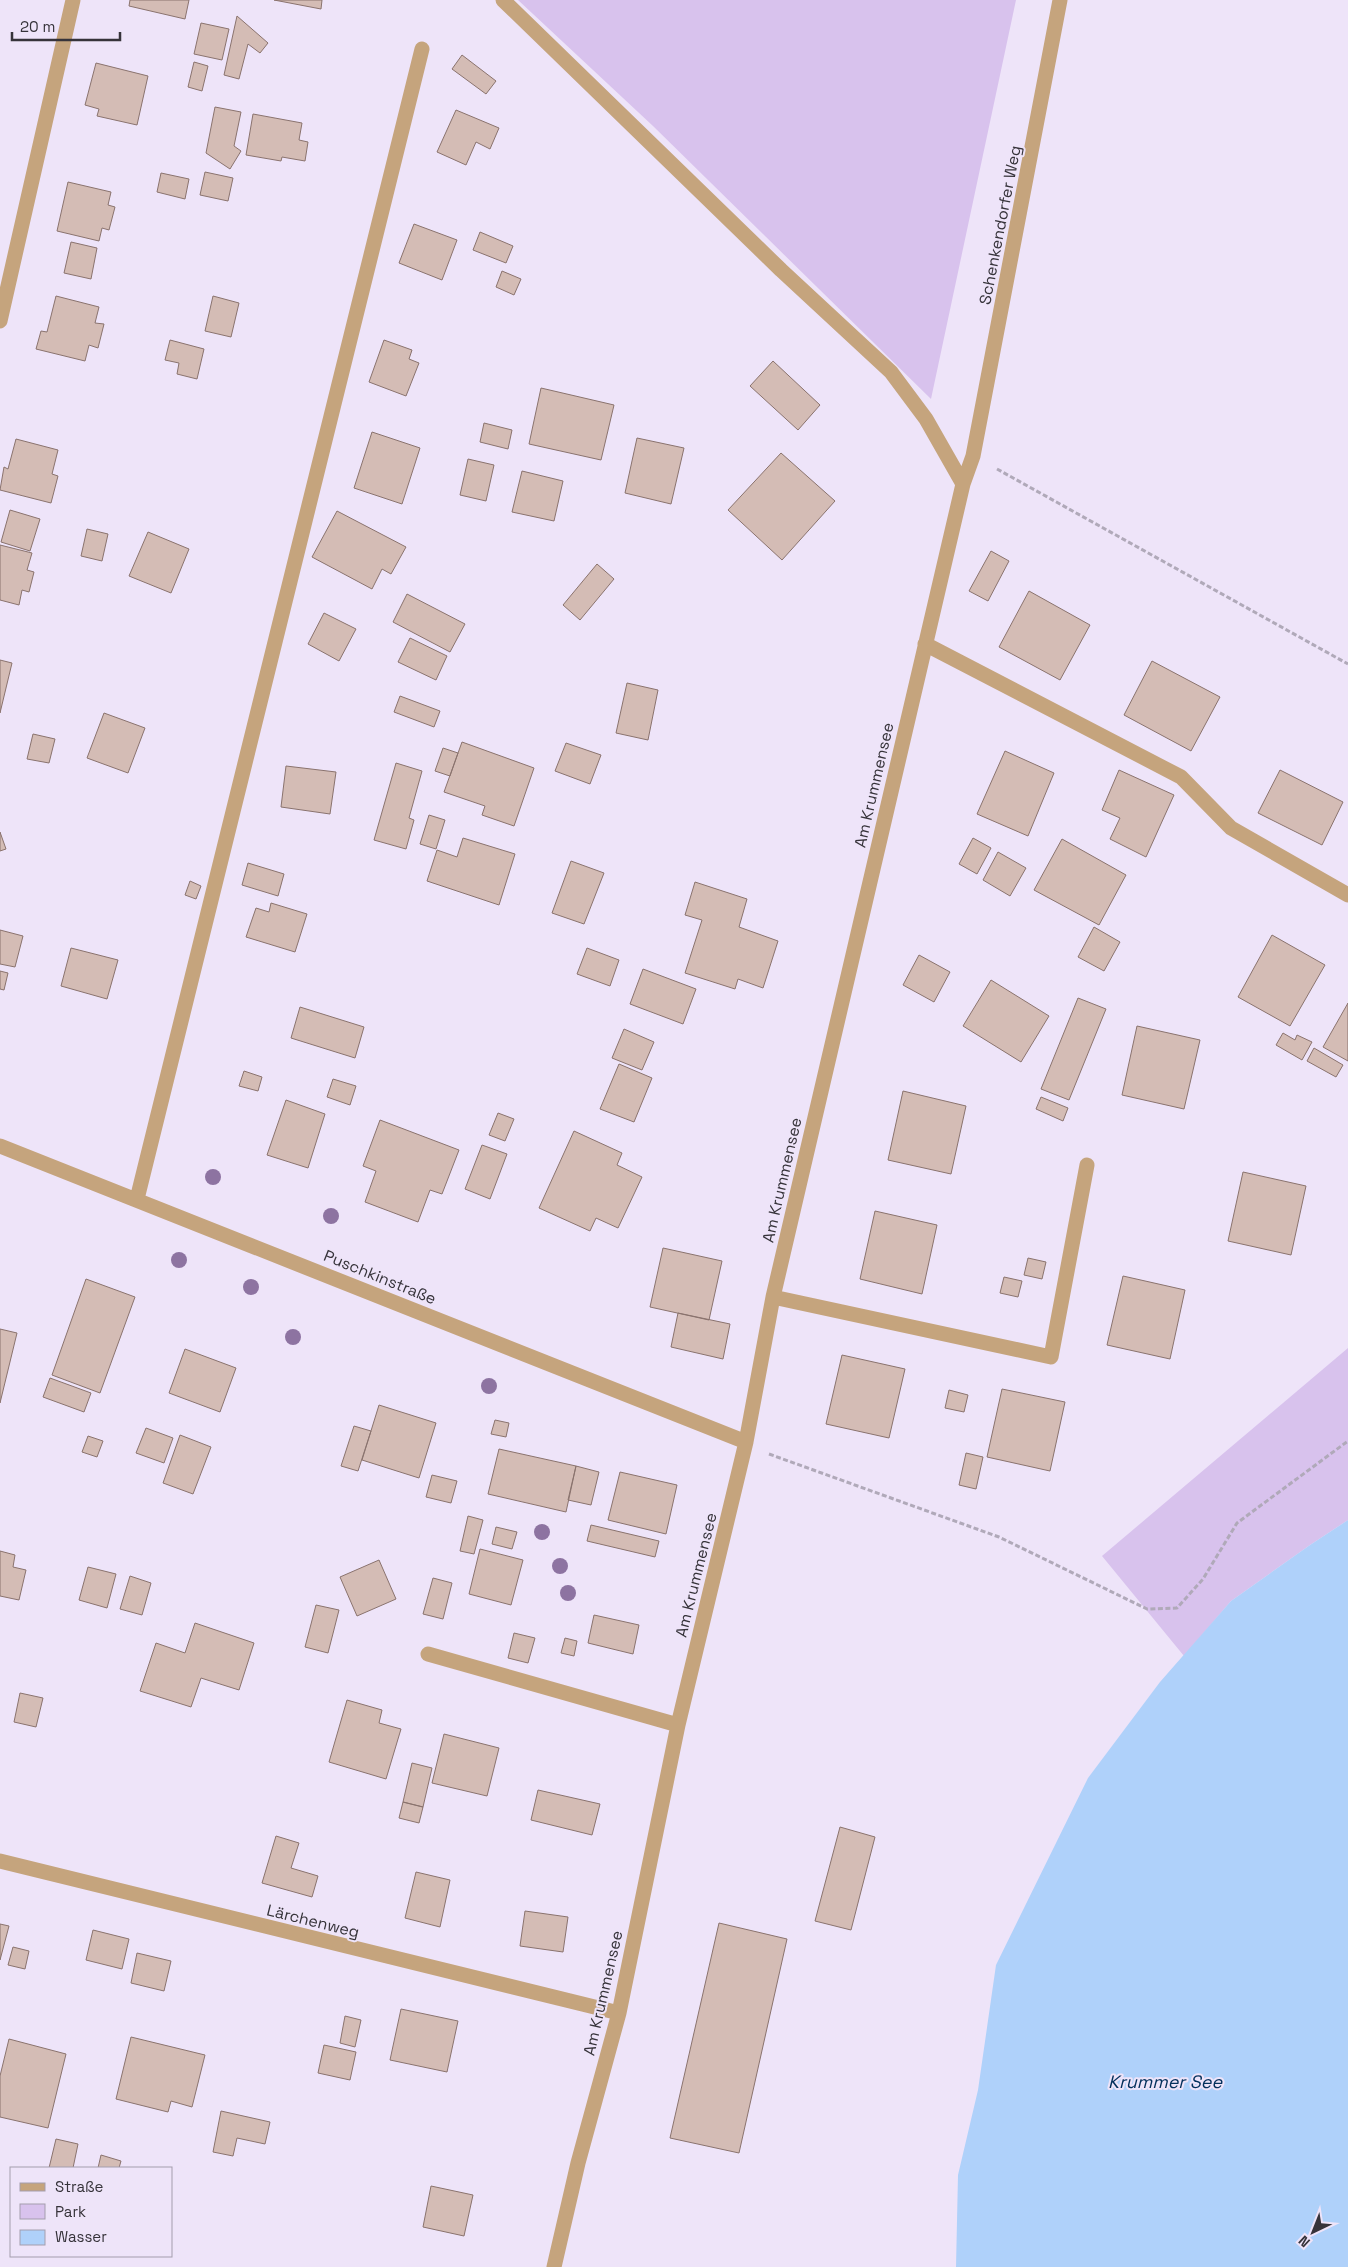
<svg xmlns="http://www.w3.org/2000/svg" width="1348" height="2267" font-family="'Space Grotesk',sans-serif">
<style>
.green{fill:#d8c2ed}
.water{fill:#afd1fa}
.building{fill:#d4bcb5;stroke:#8a736e}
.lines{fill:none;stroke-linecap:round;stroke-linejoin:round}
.path{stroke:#b0a9b9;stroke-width:3;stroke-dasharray:5 2.5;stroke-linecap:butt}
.minor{stroke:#c5a47d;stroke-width:15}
.tree{fill:#8d73a1}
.labels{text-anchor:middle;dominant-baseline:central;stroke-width:4;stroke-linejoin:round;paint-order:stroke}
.street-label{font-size:16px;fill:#36333a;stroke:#eee4f9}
.water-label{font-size:18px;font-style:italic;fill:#03305c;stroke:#eee4f9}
</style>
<rect width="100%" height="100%" fill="#eee4f9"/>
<path class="green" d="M518,0H1016L931,399L653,126Z
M1348,1348V1520L1310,1545L1231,1601L1184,1656L1102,1556Z"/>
<path class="water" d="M1348,1520V2267H956L958,2175L978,2090L996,1965L1088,1778L1160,1682L1231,1601L1310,1545Z"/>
<path class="building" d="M130,0H189L185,19L129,6Z
M274,0H322L321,9Z
M237,16L268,43L260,53L248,44L239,79L224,75Z
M201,23L229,29L222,60L194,54Z
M462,55L496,81L486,94L452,69Z
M194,62L208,66L202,91L188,87Z
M96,63L148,76L137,125L97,116L99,109L85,105Z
M215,107L241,112L234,146L241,151L230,169L206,153Z
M456,110L499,128L490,149L476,142L466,165L437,152Z
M253,114L302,123L299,140L308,142L305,161L282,157L281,161L246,155Z
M205,172L233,178L228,201L200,195Z
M161,173L189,179L185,199L157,192Z
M68,182L111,192L108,205L115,207L109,230L102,228L99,241L57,231Z
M414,224L457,240L442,280L399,263Z
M480,232L513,246L506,263L473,250Z
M71,242L97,248L91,279L64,273Z
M502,271L521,279L514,295L496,287Z
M56,296L99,307L95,323L104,324L98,348L89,345L85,361L36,349L41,331L47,332Z
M213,296L239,303L231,337L205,331Z
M170,340L204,349L197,379L177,374L179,363L165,360Z
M384,340L412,350L409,359L419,363L406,396L369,382Z
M773,361L820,405L798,430L750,386Z
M541,388L614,405L601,460L529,444Z
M484,423L512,430L508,449L480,442Z
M372,432L420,448L402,504L354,488Z
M637,438L684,448L671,504L625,493Z
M16,439L58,450L52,474L58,476L51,503L0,490L4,467L8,469Z
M781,453L835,501L782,560L728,510Z
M468,459L494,465L486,501L460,495Z
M522,471L563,481L554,521L512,512Z
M10,510L40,519L30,551L1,542Z
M337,511L406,547L391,574L382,569L372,589L312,557Z
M87,529L108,534L102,561L81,556Z
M148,532L189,549L171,593L129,576Z
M0,545L32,553L27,570L34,572L29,592L22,590L19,605L0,600Z
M991,551L1009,561L988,601L969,591Z
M597,564L614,579L580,620L563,605Z
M1029,591L1090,625L1060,680L999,647Z
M407,594L465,624L450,652L393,622Z
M324,613L356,629L339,661L308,644Z
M410,638L447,656L436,680L398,662Z
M0,660L12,663L0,713Z
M1152,661L1220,697L1191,751L1124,715Z
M627,683L658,690L648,740L616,733Z
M400,696L440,711L434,727L394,712Z
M104,713L145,728L128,773L87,758Z
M33,734L55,739L49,763L27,759Z
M462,742L534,768L514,826L482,815L485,806L444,792Z
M566,743L601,755L590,784L555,771Z
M443,748L458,753L450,776L435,771Z
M1005,751L1054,773L1028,836L977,814Z
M396,763L422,771L409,818L414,820L406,849L374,840Z
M286,766L336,772L330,814L281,807Z
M1119,770L1174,795L1146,857L1110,839L1120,818L1102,810Z
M1280,770L1343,802L1322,845L1258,813Z
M429,815L445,820L436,849L420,844Z
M0,832L6,849L0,851Z
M463,838L515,854L499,905L427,881L437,850L457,857Z
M973,838L991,848L977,874L959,864Z
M1062,839L1126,875L1099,925L1034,890Z
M998,852L1026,868L1010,896L983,880Z
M571,861L604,873L584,924L552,913Z
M248,863L284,874L278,896L242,885Z
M190,881L201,886L196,899L185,895Z
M695,882L747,899L739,927L778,941L763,988L738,979L735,989L685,973L702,920L685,915Z
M271,903L307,914L295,952L246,937L256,908L269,912Z
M1094,927L1120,942L1104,971L1078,957Z
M0,930L23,936L15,967L0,964Z
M1272,935L1325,965L1290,1026L1238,997Z
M71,948L118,960L107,999L61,986Z
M587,948L619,960L610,986L577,974Z
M919,955L950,972L934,1002L903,985Z
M643,969L696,989L683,1024L630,1004Z
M0,971L8,973L4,990L0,989Z
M991,980L1049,1016L1021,1062L963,1026Z
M1078,998L1106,1009L1069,1100L1041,1089Z
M1348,1003V1061L1323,1047Z
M300,1007L364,1027L355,1058L291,1038Z
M1137,1026L1200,1040L1184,1109L1122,1095Z
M624,1029L654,1042L642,1070L612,1058Z
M1283,1033L1295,1040L1297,1035L1312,1042L1302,1060L1276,1045Z
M1314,1048L1343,1065L1336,1077L1307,1061Z
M619,1064L652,1078L634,1122L600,1109Z
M244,1071L262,1077L258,1091L239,1086Z
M333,1079L356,1086L350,1105L327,1097Z
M903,1091L966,1106L951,1174L888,1160Z
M1041,1097L1068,1108L1063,1121L1036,1109Z
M286,1100L325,1114L308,1168L267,1155Z
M498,1113L514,1119L505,1141L489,1135Z
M380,1120L459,1150L442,1194L430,1190L418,1222L365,1202L376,1171L363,1166Z
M574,1131L622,1153L617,1165L642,1177L618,1228L596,1218L590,1231L539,1208Z
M482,1145L507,1154L490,1199L465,1189Z
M1243,1172L1306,1186L1291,1255L1228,1241Z
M875,1211L937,1225L922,1294L860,1279Z
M663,1248L722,1261L709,1320L650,1307Z
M1028,1258L1046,1262L1042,1279L1024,1275Z
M1123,1276L1185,1290L1170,1359L1107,1345Z
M1004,1277L1022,1281L1018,1297L1000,1293Z
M86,1279L135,1297L100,1393L52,1375Z
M678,1313L730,1324L723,1359L671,1347Z
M0,1329L17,1333L0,1403Z
M185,1349L236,1368L220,1412L169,1393Z
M842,1355L905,1369L889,1438L826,1424Z
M50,1378L91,1393L84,1412L43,1397Z
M1002,1389L1065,1402L1050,1471L987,1457Z
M949,1390L968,1395L964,1412L945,1408Z
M379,1405L436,1423L419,1478L362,1460Z
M495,1420L509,1423L506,1437L491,1434Z
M354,1426L371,1431L358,1471L341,1466Z
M146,1428L173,1438L164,1463L136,1453Z
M180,1435L211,1447L193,1494L163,1483Z
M88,1436L103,1441L97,1457L82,1452Z
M499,1449L576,1466L566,1512L488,1494Z
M966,1453L983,1457L976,1489L959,1485Z
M576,1466L599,1472L591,1505L568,1500Z
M620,1472L677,1485L666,1534L608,1520Z
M432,1475L457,1481L451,1503L426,1497Z
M468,1516L483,1520L474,1554L460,1551Z
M591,1525L659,1541L655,1557L587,1541Z
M496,1527L517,1532L512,1549L492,1544Z
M480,1549L523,1560L511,1605L469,1594Z
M0,1551L15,1555L13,1567L26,1570L19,1600L0,1596Z
M379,1560L396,1599L357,1616L340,1577Z
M88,1567L116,1574L107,1608L79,1600Z
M130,1576L151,1583L142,1615L120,1609Z
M433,1578L452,1583L443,1619L423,1614Z
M316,1605L339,1610L328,1653L305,1647Z
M594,1615L639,1625L633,1654L588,1643Z
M195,1623L254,1643L239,1690L201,1678L191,1707L140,1691L156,1643L185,1653Z
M514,1633L535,1638L528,1663L508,1658Z
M565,1638L577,1641L574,1656L561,1653Z
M20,1693L43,1698L36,1727L14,1722Z
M347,1700L382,1710L379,1723L401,1729L386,1779L329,1762Z
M444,1734L499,1748L487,1796L432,1783Z
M412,1763L432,1768L423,1807L403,1802Z
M538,1790L600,1804L592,1835L531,1820Z
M403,1802L423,1807L419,1823L399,1818Z
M840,1827L875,1837L851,1930L815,1921Z
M276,1836L299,1843L291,1868L318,1876L312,1897L262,1883Z
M416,1872L450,1880L440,1927L405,1918Z
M525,1911L568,1917L563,1952L520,1946Z
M719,1923L787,1939L739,2153L670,2138Z
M0,1924L9,1926L0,1960Z
M93,1930L129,1939L122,1969L86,1960Z
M13,1947L29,1951L25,1969L8,1965Z
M137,1953L171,1961L164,1991L131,1983Z
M401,2009L458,2021L447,2072L390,2060Z
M345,2016L361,2020L355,2047L340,2043Z
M131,2037L205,2055L192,2107L171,2101L168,2112L116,2099Z
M9,2039L66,2054L48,2128L0,2117V2076Z
M324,2045L356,2052L350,2080L318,2073Z
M221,2111L270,2122L265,2144L237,2138L233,2156L213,2152Z
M56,2139L78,2144L73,2168H49Z
M101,2155L121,2161L119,2168H98Z
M431,2186L473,2195L464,2236L423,2227Z"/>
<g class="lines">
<path class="path" d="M997,469L1348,664
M769,1454L999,1537L1147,1609L1177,1608L1203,1579L1237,1523L1348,1441"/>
<path class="minor" d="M503,0L781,270L891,372L926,419L963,484
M0,321L73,0
M925,644L1181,777L1231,828L1348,895
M0,1146L746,1442
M137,1199L422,49
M773,1297L1051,1357L1087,1165
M428,1654L678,1725
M0,1861L619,2013
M554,2267L578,2163L619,2013L678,1725L746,1442L773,1297L963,484L973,456L1060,0"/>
</g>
<g class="tree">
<circle cx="213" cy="1177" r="8"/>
<circle cx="331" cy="1216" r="8"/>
<circle cx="179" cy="1260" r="8"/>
<circle cx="251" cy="1287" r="8"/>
<circle cx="293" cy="1337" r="8"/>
<circle cx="489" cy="1386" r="8"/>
<circle cx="542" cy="1532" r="8"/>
<circle cx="560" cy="1566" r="8"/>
<circle cx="568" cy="1593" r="8"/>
</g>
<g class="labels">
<g class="street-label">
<text transform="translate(1000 225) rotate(-79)">Schenkendorfer Weg</text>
<text transform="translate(874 785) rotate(-77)">Am Krummensee</text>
<text transform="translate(782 1180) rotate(-77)">Am Krummensee</text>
<text transform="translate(380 1277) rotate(22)">Puschkinstraße</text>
<text transform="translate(696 1575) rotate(-76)">Am Krummensee</text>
<text transform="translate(313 1921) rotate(14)">Lärchenweg</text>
<text transform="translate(603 1993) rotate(-77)">Am Krummensee</text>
</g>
<g class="water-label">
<text x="1165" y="2081">Krummer See</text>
</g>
</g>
<rect x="10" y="2167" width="162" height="90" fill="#eee4f9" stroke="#a49dad"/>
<rect x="20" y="2183" width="25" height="8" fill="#c5a47d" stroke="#a49dad"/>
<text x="55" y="2192" font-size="15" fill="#36333a">Straße</text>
<rect x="20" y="2204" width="25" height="15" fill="#d8c2ed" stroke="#a49dad"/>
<text x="55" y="2217" font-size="15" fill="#36333a">Park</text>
<rect x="20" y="2230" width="25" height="15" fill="#afd1fa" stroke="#a49dad"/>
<text x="55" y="2242" font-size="15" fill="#36333a">Wasser</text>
<g transform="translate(1313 2232) rotate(223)" stroke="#eee4f9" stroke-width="4" paint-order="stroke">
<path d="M0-4L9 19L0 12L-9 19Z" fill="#36333a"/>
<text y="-8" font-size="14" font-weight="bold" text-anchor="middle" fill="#36333a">N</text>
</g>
<path d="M12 32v8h108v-8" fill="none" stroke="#36333a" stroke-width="2.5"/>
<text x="20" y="32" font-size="15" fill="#36333a" stroke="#eee4f9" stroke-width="4" paint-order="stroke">20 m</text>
</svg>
